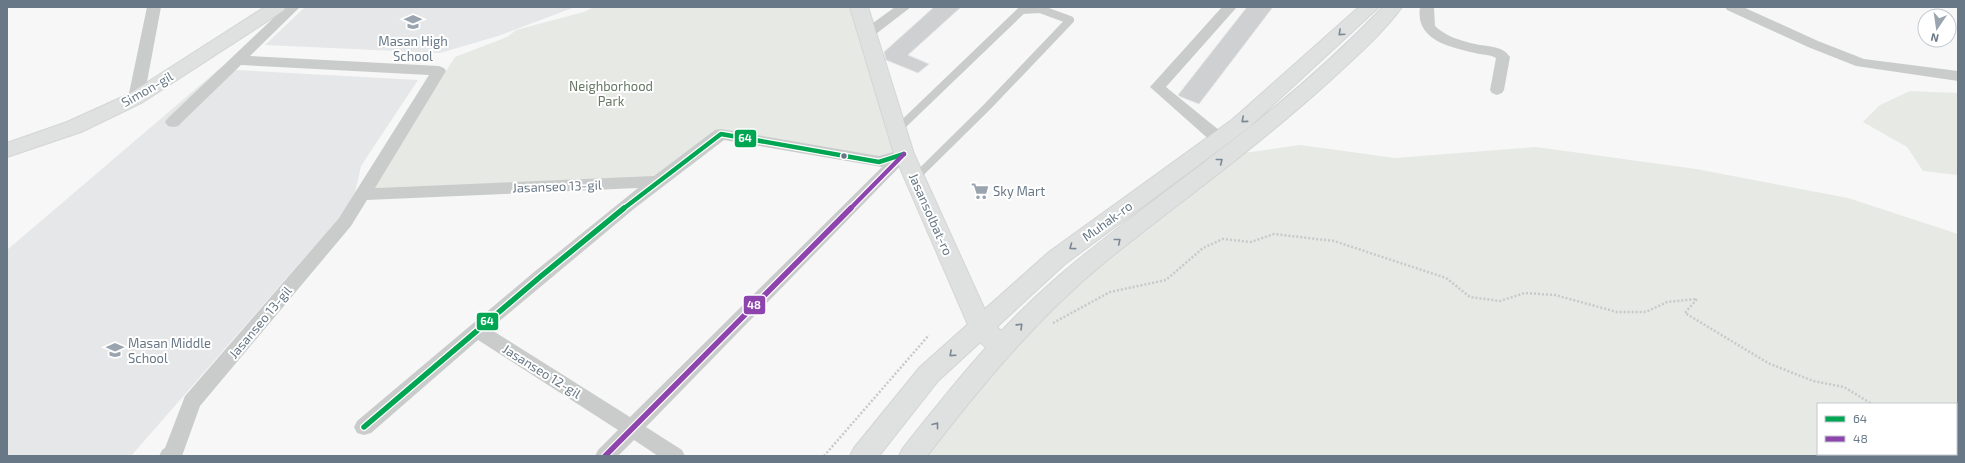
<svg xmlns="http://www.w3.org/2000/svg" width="1965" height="463" font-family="'Exo 2',sans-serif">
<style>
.built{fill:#e6e7e8}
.green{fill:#e6e9e4;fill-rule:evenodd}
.building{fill:#ced0d1;stroke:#e6e6e6}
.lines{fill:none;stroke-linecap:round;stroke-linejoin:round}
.secondary-casing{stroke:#d4d5d6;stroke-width:2}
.primary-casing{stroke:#d3d4d5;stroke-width:2}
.path{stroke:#c8c9ca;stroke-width:2.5;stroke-dasharray:2 2;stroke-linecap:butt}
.lane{stroke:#cacccc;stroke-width:8}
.street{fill:#cacccc;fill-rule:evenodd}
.secondary{fill:#dfe0e0;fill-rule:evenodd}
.primary{fill:#dfe0e0;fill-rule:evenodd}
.bus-1-far1-casing{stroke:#fff;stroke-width:7}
.bus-1-casing{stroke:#fff;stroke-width:8}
.bus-2-far1-casing{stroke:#fff;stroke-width:7}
.bus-2-casing{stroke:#fff;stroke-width:8}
.bus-1-far1{stroke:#00a651;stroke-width:4.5}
.bus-1{stroke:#00a651;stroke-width:5.5}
.bus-2-far1{stroke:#8e44ad;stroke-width:4.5}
.bus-2{stroke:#8e44ad;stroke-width:5.5}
.oneway{stroke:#7a8894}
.bus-dot{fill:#687886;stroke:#fff;stroke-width:1.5}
.labels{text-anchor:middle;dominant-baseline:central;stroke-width:4;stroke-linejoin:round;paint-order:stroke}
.poi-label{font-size:13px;fill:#687886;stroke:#fff;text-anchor:start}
.park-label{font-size:13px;fill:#667863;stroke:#fff}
.street-label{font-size:13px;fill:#687886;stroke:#fff}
.line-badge{stroke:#fff;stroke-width:1.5}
.badge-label{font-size:11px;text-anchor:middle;font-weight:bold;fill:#fff}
</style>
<rect width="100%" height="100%" fill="#f7f7f7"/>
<path class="built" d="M305,7H575L498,36L440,53L265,45Z
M219,69L418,80L361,166L353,202L131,456H7V250Z"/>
<path class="green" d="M594,7H851L895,153L879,158L721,130L656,177L372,188L455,57L507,37L516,30L584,12Z
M1910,91L1958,93V175L1923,171L1907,147L1863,122L1880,105Z
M1300,145L1395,158L1536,147L1696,169L1848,198L1958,234V456H913L1071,270L1149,199L1223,156ZM1818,404H1956V454H1818Z"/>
<path class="building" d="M934,7H961L908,55L929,64L918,73L886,60L884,52Z
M1247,7H1273L1199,104L1181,97L1178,95Z"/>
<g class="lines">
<g class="secondary-casing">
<path id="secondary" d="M265,7H286L283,11L143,102L81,132L7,157V143L67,122L129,94Z
M850,7H868L914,154L990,321L1011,339L1014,346L1011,353C1008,354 1004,356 1001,355C989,354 974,337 969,327L894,154Z"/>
</g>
<g class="primary-casing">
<path id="primary" d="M1359,7H1379L1247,129L1065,264L938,381L879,456H850L854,448L920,367L1049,252L1233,119Z
M1383,7H1402C1384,32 1356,57 1333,78C1261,144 1181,201 1105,262C1037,318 981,386 927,456H899L903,448C949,390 996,331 1052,282C1104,236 1161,196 1215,154C1275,109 1331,61 1383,7Z"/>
</g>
<path class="path" d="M1053,323L1110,292L1166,280L1203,248L1223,239L1251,242L1274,234L1334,241L1446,278L1470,297L1500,301L1525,293L1555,295L1617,312H1646L1667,302L1697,299L1685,313L1768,363L1813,381L1844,387L1872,404
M1956,447L1958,448
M824,456L929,335"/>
<path class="lane" d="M896,131L1022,10L1040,9L1070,20L987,107L915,178"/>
<path class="street" d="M147,7H161L144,98L141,101L136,103L131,101L128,98Z
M285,7H300L250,56L439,66L444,68L446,71L375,188L654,176L715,130L721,129L879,156L904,149L910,150L912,154L646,427L682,450L685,456H658L634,440L618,456H595L598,450L618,430L478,340L371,433L364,435L357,433L354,427L357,421L534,272L638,188L367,200L351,226L200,406L182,456H159L162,450L165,448L185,396L339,218L429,75L241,65L178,126L173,127L168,126L165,122L168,118ZM724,140L882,167L630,417L490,329L635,208Z
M895,7H911L872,37H862L860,34L862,31Z
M1222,7H1237L1166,87L1225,135L1227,139L1225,143L1219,144L1213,143L1150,87Z
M1420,7H1434L1435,26C1445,36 1461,41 1475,44C1488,47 1502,45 1510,57L1504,90L1502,93L1497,95L1492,93L1490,90L1496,58C1489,54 1482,55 1475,53C1449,47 1415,40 1420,7Z
M1725,7H1743L1818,41L1864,59L1958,71V81L1856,66L1808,47L1727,10Z"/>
<use href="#secondary" class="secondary"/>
<use href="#primary" class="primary"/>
<g class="bus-1-far1-casing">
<path id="bus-1-far1" d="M623,209L721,134L879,162L904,154"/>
</g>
<g class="bus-1-casing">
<path id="bus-1" d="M364,427L540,277L624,208"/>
</g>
<g class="bus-2-far1-casing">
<path id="bus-2-far1" d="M850,209L904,154"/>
</g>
<g class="bus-2-casing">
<path id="bus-2" d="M605,456L851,208"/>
</g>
<use href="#bus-1-far1" class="bus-1-far1"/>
<use href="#bus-1" class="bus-1"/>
<use href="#bus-2-far1" class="bus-2-far1"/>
<use href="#bus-2" class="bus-2"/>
</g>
<defs><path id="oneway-chevron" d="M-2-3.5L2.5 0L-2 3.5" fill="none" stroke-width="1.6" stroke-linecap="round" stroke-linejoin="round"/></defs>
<g class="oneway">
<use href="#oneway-chevron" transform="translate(1341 33) rotate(138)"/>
<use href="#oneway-chevron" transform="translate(1244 120) rotate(139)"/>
<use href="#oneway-chevron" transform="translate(1220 161) rotate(-38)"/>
<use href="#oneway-chevron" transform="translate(1118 241) rotate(-39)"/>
<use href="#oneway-chevron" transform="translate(1072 247) rotate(144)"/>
<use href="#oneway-chevron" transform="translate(1020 326) rotate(-44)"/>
<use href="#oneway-chevron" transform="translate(952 354) rotate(138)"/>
<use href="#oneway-chevron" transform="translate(936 425) rotate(-52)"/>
</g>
<defs>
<g id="school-bare" transform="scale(1.38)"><path d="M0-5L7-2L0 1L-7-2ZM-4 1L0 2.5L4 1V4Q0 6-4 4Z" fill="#9aa4ae" stroke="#fff" stroke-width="2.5" paint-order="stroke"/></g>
<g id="supermarket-bare" transform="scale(1.38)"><path d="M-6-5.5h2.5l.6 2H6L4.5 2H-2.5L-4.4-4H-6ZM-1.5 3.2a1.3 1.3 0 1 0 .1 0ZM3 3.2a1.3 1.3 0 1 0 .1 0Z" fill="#9aa4ae" stroke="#fff" stroke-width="2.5" paint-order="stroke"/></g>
</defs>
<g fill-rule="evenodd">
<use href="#school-bare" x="413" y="22"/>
<use href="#supermarket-bare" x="980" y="191"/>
<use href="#school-bare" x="115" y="350"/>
</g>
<circle class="bus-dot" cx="844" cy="156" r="3.5"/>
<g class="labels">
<g class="poi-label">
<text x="413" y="41" text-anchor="middle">Masan High<tspan x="413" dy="15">School</tspan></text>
<text x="993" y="191">Sky Mart</text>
<text x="128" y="343">Masan Middle<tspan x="128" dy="15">School</tspan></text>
</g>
<g class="park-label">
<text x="611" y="86">Neighborhood<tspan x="611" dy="15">Park</tspan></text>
</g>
<g class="street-label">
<text transform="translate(147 89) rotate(-30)">Simon-gil</text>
<text transform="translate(557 186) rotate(-2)">Jasanseo 13-gil</text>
<text transform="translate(931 214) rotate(66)">Jasansolbat-ro</text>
<text transform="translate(1107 221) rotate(-36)">Muhak-ro</text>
<text transform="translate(260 322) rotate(-50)">Jasanseo 13-gil</text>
<text transform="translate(542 371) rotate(32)">Jasanseo 12-gil</text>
</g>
</g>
<g class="line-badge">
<rect x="734" y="129" width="23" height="19" rx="4" fill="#00a651"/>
<rect x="743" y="295" width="23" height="20" rx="4" fill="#8e44ad"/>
<rect x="476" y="312" width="23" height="19" rx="4" fill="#00a651"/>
</g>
<g class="badge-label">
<text x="745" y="142">64</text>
<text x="754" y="309">48</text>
<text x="487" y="325">64</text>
</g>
<rect width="1965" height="463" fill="none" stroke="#687886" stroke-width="16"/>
<rect x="1817" y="403" width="140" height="52" fill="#ffffff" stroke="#c3c9cf"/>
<rect x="1825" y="416" width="20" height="6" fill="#00a651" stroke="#c3c9cf"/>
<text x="1853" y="423" font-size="12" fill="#687886">64</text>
<rect x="1825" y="436" width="20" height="6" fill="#8e44ad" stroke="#c3c9cf"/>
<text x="1853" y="443" font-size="12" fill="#687886">48</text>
<g transform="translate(1937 28) rotate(193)"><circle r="19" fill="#ffffff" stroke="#c3c9cf"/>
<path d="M0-3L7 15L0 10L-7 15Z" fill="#9aa4ae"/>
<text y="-6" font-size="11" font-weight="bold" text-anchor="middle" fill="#687886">N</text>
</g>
</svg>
